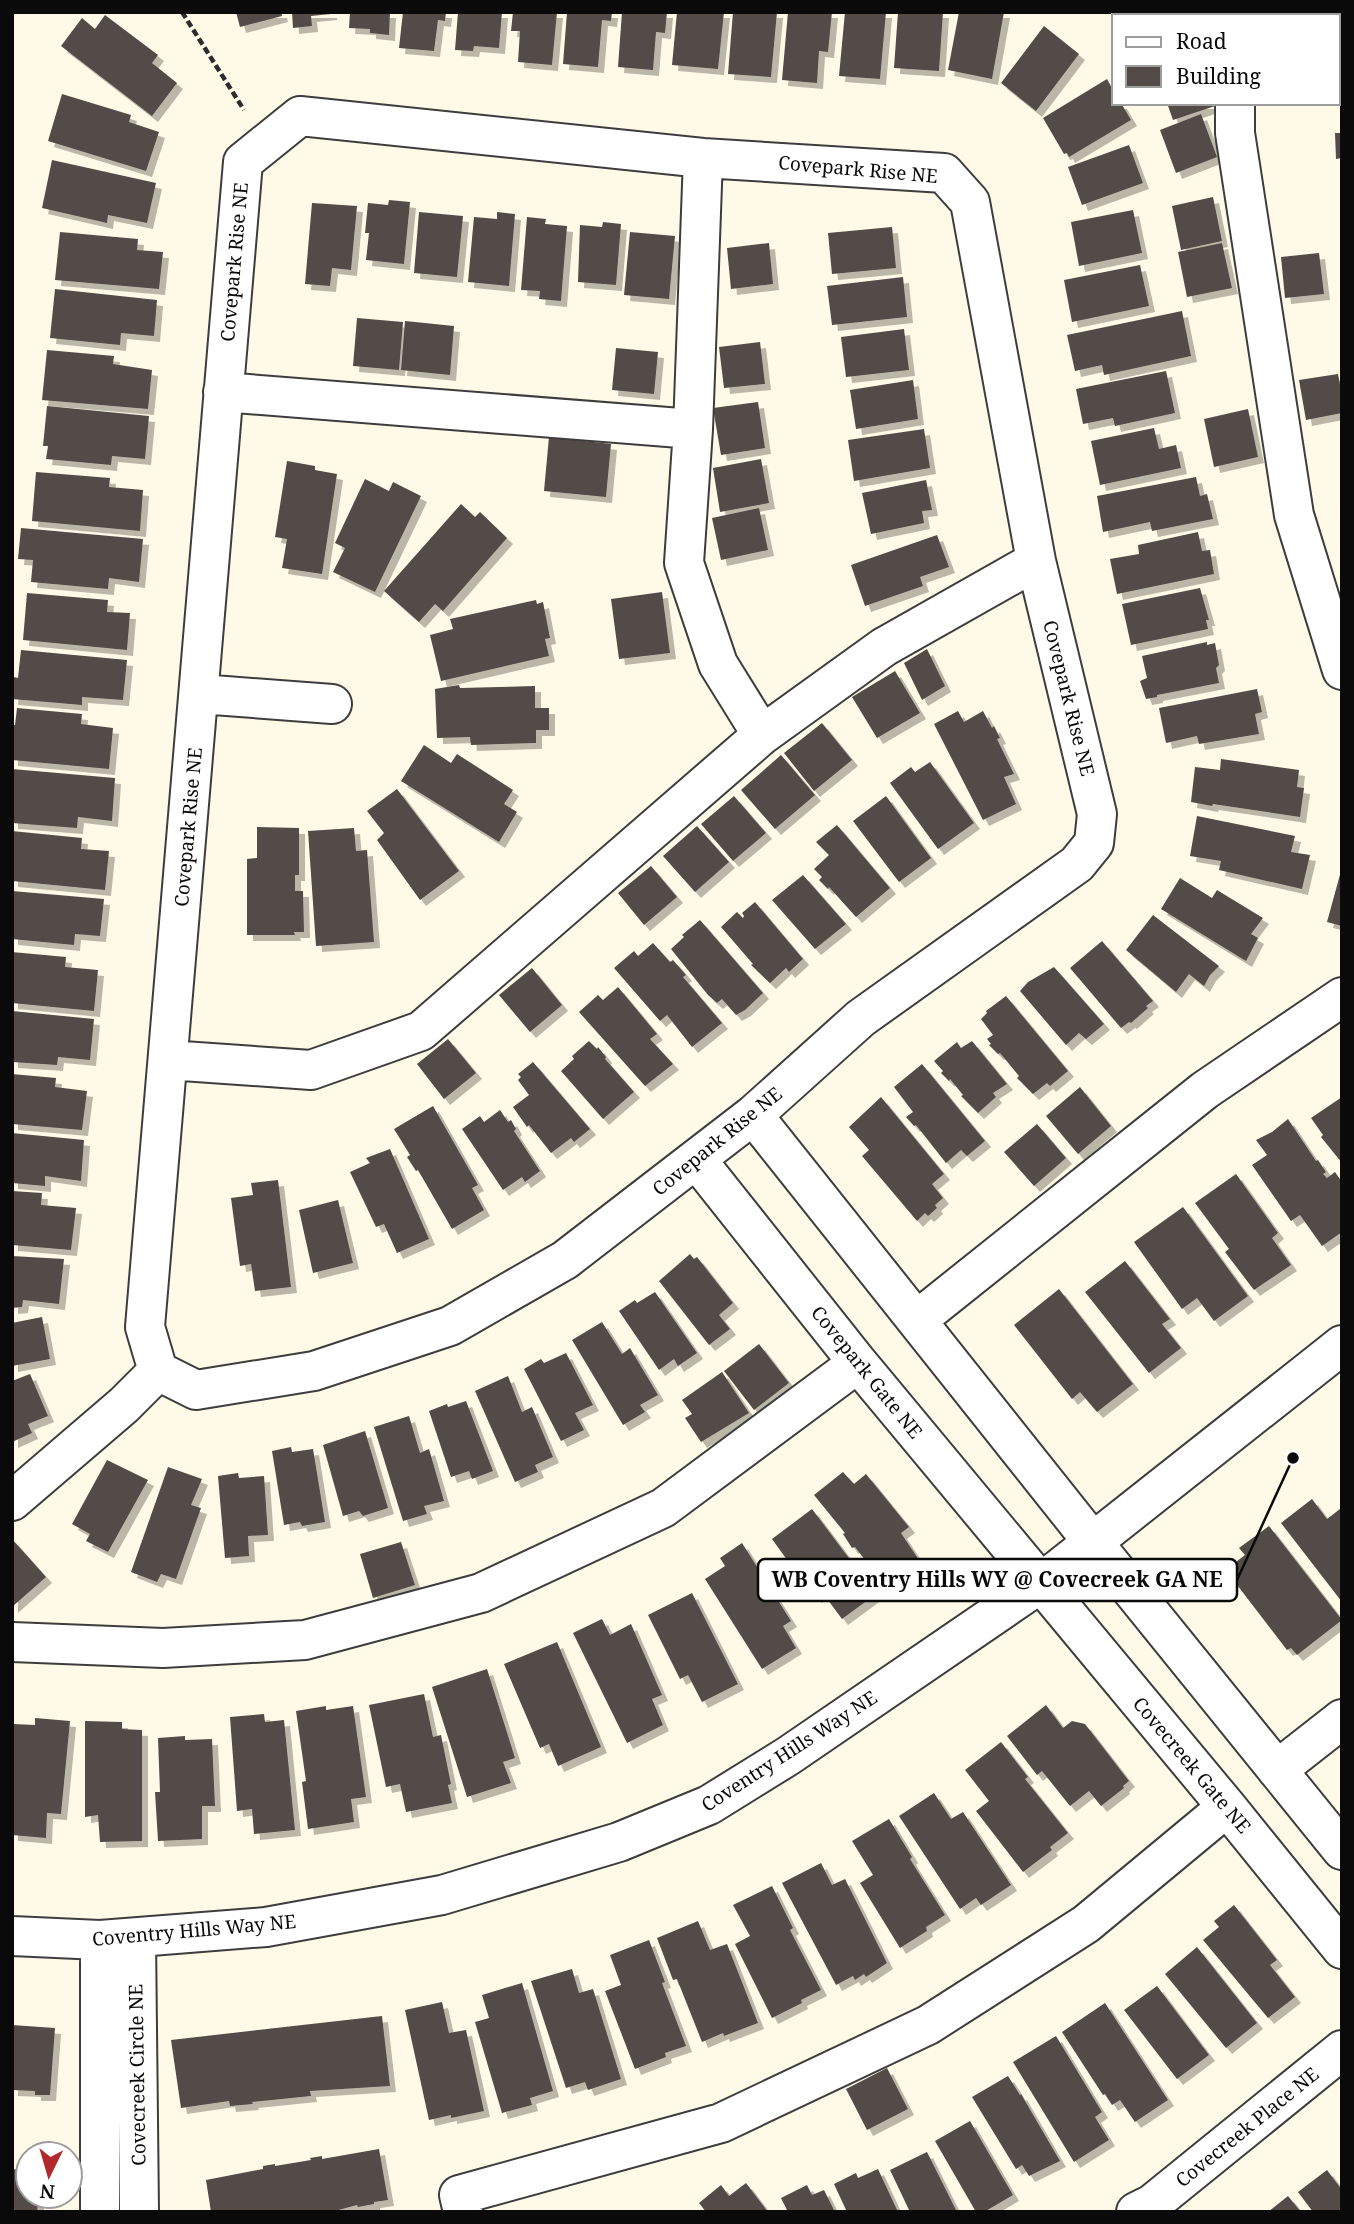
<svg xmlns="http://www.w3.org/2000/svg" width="1354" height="2224" font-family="'Noto Serif',serif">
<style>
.building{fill:#524b47;filter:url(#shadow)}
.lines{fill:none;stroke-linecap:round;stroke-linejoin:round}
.minor-casing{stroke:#3d3d3d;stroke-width:42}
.path{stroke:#2c2c2c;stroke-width:4.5;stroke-dasharray:7 3.5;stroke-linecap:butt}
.minor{stroke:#fff;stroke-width:38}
.labels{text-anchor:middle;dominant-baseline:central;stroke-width:7;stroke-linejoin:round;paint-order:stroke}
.street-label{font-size:19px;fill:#0a0a0a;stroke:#fff}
.leader{fill:none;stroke:#0a0a0a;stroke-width:2.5}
.callout-dot{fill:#0a0a0a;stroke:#fff;stroke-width:2.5}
.callout{fill:#fff;stroke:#0a0a0a;stroke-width:2.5}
.callout-label{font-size:21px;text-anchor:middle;font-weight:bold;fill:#0a0a0a}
</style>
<defs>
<filter id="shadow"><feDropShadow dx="6" dy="6" stdDeviation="0" flood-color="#0004"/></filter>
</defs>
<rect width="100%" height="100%" fill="#fefae7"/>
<path class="building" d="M236,12H281L282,16L240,27Z
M292,12H331V14L311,16L312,26L293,28Z
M350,12H390L389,35L370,33V29L349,28Z
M403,12H446L445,21L438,20L434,51L399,48Z
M458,12H502L499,48L474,46L473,51L455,50Z
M513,12H557L552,65L518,62L520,31H511Z
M567,12H612L611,21L602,20L598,67L563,64Z
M622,12H667L665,33L656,32L653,70L618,67Z
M677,12H724L718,69L672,65Z
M733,12H777L771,77L728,74Z
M788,12H832L828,52L819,51L817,83L782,80Z
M845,12H886L880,79L839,76Z
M898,12H943L939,71L894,68Z
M959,12H1004L992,79L948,70Z
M105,15L158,55L152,63L177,83L152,116L61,46L82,18L95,29Z
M1044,26L1079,54L1036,111L1001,83Z
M1107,79L1114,92V103H1121L1131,120L1069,157L1067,153L1064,154L1043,118Z
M62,94L131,115L129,122L159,132L146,171L48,141Z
M1167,103H1214L1215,106L1173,120Z
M1201,114L1217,157L1176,173L1160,130Z
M1335,133H1342V158L1336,159Z
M1129,145L1143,183L1082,205L1068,167Z
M52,160L156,183L147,223L108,215L107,223L42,208Z
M1213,197L1222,241L1181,250L1172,206Z
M389,200L410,202L404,264L366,260L369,233H365L368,203L388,205Z
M312,203L357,206L351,270L332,268L330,286L305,284Z
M1133,210L1142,253L1079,266L1071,222Z
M419,212L463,216L457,277L414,273Z
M497,212L515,214L509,286L468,282L474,217L497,219Z
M527,217L546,219L545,224L567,226L561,301L539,299L540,291L521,290Z
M603,222L621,224L616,285L578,282L580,225L602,227Z
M892,227L896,268L832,274L828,233Z
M60,232L138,239L137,250L163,252L159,289L55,280Z
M630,232L675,236L669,299L624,295Z
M769,243L773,284L731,289L727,248Z
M1222,243L1232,288L1187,297L1178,252Z
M1319,253L1324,294L1285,298L1281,257Z
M1140,265L1149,306L1072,322L1064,280Z
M903,277L907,317L832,325L827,286Z
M55,289L157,300L154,336L121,333L120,345L50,338Z
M1182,311L1191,356L1104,375L1102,365L1075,371L1067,335Z
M357,318L403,322L399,370L353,366Z
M405,321L454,326L450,375L401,370Z
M904,329L909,370L846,377L841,337Z
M760,342L765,384L724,388L719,347Z
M616,348L658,352L654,394L612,390Z
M47,350L114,356L113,364L152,370L148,409L42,400Z
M1166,371L1175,413L1115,426L1113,418L1083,424L1076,389Z
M1338,374L1342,395V413L1306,420L1299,380Z
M913,380L918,419L856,429L850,390Z
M758,402L765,448L721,455L713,408Z
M47,406L149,416L145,459L112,456L111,465L46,459L48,446H43Z
M1248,409L1258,457L1214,467L1204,419Z
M1154,428L1159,449L1176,445L1181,468L1100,485L1091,441Z
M924,429L930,468L854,481L848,440Z
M549,437L611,444L606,497L544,491Z
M761,459L769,503L720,512L713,468Z
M287,461L315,466V470L337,474L322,574L282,568L287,539L275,537Z
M36,472L110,478L109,487L143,490L140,531L32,521Z
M1196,477L1200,496L1207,494L1213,519L1152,531L1150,522L1103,532L1097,496Z
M365,479L389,491L393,482L421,496L375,592L333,572L345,548L335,543Z
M926,480L932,510L922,511L924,523L871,534L862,493Z
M461,504L475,517L480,512L507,538L443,611L435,604L419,622L384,591Z
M759,508L768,550L721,560L712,518Z
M21,528L143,539L139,582L109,578L108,589L31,582L33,560L18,559Z
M1198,532L1202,551L1210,550L1214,574L1117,594L1110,559L1139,554L1138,545Z
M937,535L949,567L920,577L923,586L865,606L851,565Z
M1200,588L1209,620H1206L1208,629L1131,645L1122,604Z
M662,592L670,653L619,659L611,599Z
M27,593L108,600L107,612L130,613L127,650L23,640Z
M536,600L537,604L543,602L550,638L545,639L549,656L441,681L430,635L453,629L450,619Z
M1207,642V645L1215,643L1219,665L1216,668L1219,683L1157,695V697L1146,699L1140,681L1147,678L1142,656Z
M927,649L945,686L922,700L904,663Z
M21,650L127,660L123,700L82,697V705L12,699L14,677L18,678Z
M895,671L920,713L877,738L852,697Z
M459,685L460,688L535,686V708H549V730H536V743L471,745L470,737L437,738L435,689Z
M1257,689L1262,712L1255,714L1259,734L1199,744L1197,736L1166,743L1159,708Z
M17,708L82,714L81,724L113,728L109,769L12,760V725H15Z
M958,711L964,722L983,711L992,728L994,726L1000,738L997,739L1014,774L1004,777L1016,804L983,820L934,724Z
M822,723L852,760L814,791L784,753Z
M424,745L451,763L457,754L513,790L504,804L517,812L499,842L401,781Z
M781,755L815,795L775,829L741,790Z
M1221,759L1299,770L1297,787L1304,788L1300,817L1213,804L1212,806L1191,802L1195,767L1220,770Z
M930,762L974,823L938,849L890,783L911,767L915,772Z
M12,769L115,778L112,821L78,817L77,828L12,823Z
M397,789L459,871L420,900L377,840L384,833L367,811Z
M734,796L766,833L733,861L701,824Z
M886,796L931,858L899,882L853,821Z
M1197,816L1295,836L1291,852L1310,855L1302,889L1219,870L1221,861L1190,856Z
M837,825L890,888L856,917L829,887L828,889L819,880L822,877L814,869L829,855L816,842Z
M697,826L729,862L695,892L663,856Z
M257,827L299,828V875H295V891H303L304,932H294L295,935H247V859L257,858Z
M354,828L356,851L367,850L374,942L316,946L308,831Z
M12,831L82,838L81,849L109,851L105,890L12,881Z
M651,866L677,897L644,925L618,893Z
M1341,871H1342V926L1327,922Z
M803,875L846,924L815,949L772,900Z
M1180,878L1212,898L1217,890L1263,918L1251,934L1258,938L1246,961L1161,909Z
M12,891L104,899L100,936L75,934L74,945L12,939Z
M755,902L803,959L789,972L786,968L770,983L751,965L753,964L721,927L737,912L743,918L744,916L742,913Z
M1153,915L1219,966L1210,975L1204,986L1189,974L1176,992L1126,950Z
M700,920L763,993L745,1010L736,1015L722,999L717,1003L708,995L671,949L684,937L682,935Z
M1102,941L1153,1001L1146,1006L1148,1008L1131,1023L1129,1022L1121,1028L1070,968Z
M653,943L670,962L673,960L686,975L683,977L722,1023L692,1047L667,1015L660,1021L614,968L634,951L638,956Z
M12,952L66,957L65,967L98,970L94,1011L12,1003Z
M1054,967L1104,1024L1086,1039L1079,1033L1066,1045L1020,991L1028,982Z
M532,968L562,1005L530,1032L499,995Z
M618,987L657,1034L650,1039L673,1064L645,1086L579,1012L598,995L603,1000Z
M1006,996L1068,1071L1050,1086L1047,1083L1033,1094L1017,1078L1019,1076L1000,1053L998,1054L989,1045L991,1044L987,1039L993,1035L981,1019L987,1013L986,1011Z
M12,1011L94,1019L90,1060L58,1057L57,1065L12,1062Z
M448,1039L476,1073L444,1099L417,1064Z
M589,1041L597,1049L598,1047L606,1057L605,1059L634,1092L603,1119L561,1071L574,1059L572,1056Z
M972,1041L1007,1084L993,1093L996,1097L978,1113L961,1096L963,1095L950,1079L949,1081L941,1073L943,1071L934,1061L957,1042L961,1048Z
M533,1062L590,1129L574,1142L571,1138L551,1153L529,1125L527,1127L513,1107L529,1095L518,1080L521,1077L518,1074Z
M922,1064L985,1141L967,1156L961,1150L946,1163L916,1125L914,1126L906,1117L913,1112L894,1087Z
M12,1074L56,1078L55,1087L87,1091L82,1130L12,1124Z
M1080,1087L1111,1126L1078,1154L1046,1116Z
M881,1097L944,1174L932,1184L943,1198L935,1205L937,1208L928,1216L925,1213L917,1221L862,1156L869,1150L849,1127Z
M1342,1097V1163L1321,1137L1323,1135L1311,1118Z
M433,1106L478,1185L472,1188L484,1210L452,1229L418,1170L416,1171L407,1157L410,1155L394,1129Z
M500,1110L508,1122L511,1120L516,1129L514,1131L540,1171L525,1182L522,1177L503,1190L462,1129L480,1116L484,1122Z
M1288,1119L1316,1161L1318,1160L1326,1172L1323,1174L1327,1178L1335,1172L1342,1182V1232L1322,1246L1300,1215L1291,1221L1252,1165L1267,1155L1256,1140L1272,1132Z
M1037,1124L1066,1158L1034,1186L1004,1152Z
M12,1133L84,1140L81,1181L45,1176V1186L12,1183Z
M390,1149L429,1239L397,1253L384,1224L376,1227L350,1172L370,1163L366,1158Z
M1236,1174L1278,1233L1272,1238L1291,1265L1254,1290L1225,1252L1229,1249L1195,1203Z
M278,1180L291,1287L255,1291L251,1264L240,1266L231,1198L253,1195L251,1183Z
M12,1191L42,1193L41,1205L76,1208L71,1250L12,1245Z
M338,1200L353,1263L313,1273L299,1210Z
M1183,1207L1248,1296L1214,1321L1197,1298L1182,1309L1134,1242Z
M690,1254L694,1259L697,1257L733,1303L719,1315L730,1329L709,1345L659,1281Z
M12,1256L64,1259L59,1304L23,1300L22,1307L12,1308Z
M1125,1261L1170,1319L1162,1324L1181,1348L1149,1373L1085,1292Z
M1059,1289L1133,1384L1097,1412L1080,1392L1072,1399L1014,1325Z
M655,1292L697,1353L678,1366L674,1359L659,1370L619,1311L635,1300L637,1303Z
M42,1317L50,1359L12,1366V1323Z
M602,1322L622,1354L630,1348L658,1395L640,1405L645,1412L623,1425L572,1340Z
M759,1344L789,1383L754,1410L724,1371Z
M566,1353L593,1405L575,1413L584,1430L561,1441L524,1369L541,1359L544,1363Z
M722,1372L749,1413L701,1442L685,1418L692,1414L682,1400Z
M30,1374L48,1416L28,1424L32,1433L12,1442V1381Z
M508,1376L522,1412L532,1407L553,1457L535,1465L538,1472L515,1482L475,1391Z
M466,1401L493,1471L472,1479L469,1471L451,1477L429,1411L447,1404L448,1407Z
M409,1416L420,1453L429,1449L444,1501L424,1506L427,1514L403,1521L374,1427Z
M365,1431L388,1508L363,1516L359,1511L343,1516L323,1445Z
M291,1447L292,1452L313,1449L325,1522L302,1526L300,1522L284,1525L272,1451Z
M107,1460L148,1480L108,1552L86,1541L90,1534L72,1524Z
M168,1467L202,1479L191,1505L201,1508L176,1579L161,1574L157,1582L131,1572Z
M843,1472L854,1484L866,1474L909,1527L901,1533L919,1560L885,1586L855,1547L852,1548L843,1534L845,1533L814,1495Z
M238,1473L239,1478L264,1476L268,1535L248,1536L249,1556L225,1558L218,1476Z
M1312,1499L1327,1519L1340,1509L1342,1512V1602L1281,1523Z
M812,1509L876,1594L842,1619L822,1592L816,1597L808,1589L772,1539Z
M1269,1526L1342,1620L1297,1655L1291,1648L1287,1650L1231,1577L1232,1565L1245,1555L1239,1548Z
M12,1539L46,1577L12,1607Z
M401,1542L415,1585L373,1598L360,1554Z
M742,1543L791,1621L783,1626L796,1648L762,1669L705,1579L725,1566L720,1558Z
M692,1593L738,1684L702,1702L688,1675L680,1679L648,1615Z
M602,1619L610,1635L631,1624L662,1695L652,1699L663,1725L627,1743L573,1633Z
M557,1642L601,1747L558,1766L549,1744L540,1748L504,1664Z
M487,1669L515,1758L503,1762L511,1783L467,1797L432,1687Z
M424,1694L433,1737L441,1735L451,1784L448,1785L452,1803L406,1812L400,1784L386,1787L369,1705Z
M1046,1705L1063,1728L1072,1721L1085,1724L1129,1781L1123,1786L1124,1788L1101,1806L1089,1791L1070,1806L1042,1771L1037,1775L1007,1736Z
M326,1706V1710L353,1706L366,1797L351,1799L354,1822L308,1829L302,1782L306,1781L296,1711Z
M264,1714L265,1722L284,1720L295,1830L254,1834L252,1809L237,1811L230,1717Z
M35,1718L70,1721L61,1814L47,1813L46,1838L12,1835V1742L14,1724L35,1725Z
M85,1721L122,1722V1729L142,1730V1841L100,1842L98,1815L85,1817Z
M185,1736V1740L212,1739L215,1806H202V1839L158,1841L155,1792H160L158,1738Z
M1001,1742L1028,1777L1025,1779L1068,1833L1050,1847L1052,1850L1023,1872L976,1811L989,1801L965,1770Z
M934,1793L951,1819L963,1812L1011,1885L981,1905L976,1898L960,1909L899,1816Z
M889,1819L912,1857L910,1859L945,1915L926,1927L927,1931L900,1948L860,1883L873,1875L852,1841Z
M821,1863L832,1885L845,1879L887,1963L866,1977L864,1974L855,1980L853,1976L836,1985L782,1883Z
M772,1886L793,1928L790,1930L821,1990L801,2000L802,2003L772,2018L735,1944L750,1936L733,1905Z
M1234,1905L1277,1960L1270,1965L1295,1997L1268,2018L1203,1940L1219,1927L1214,1921Z
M698,1921L710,1950L727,1944L758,2023L724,2036L723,2033L702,2042L677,1979L673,1980L657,1938Z
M649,1940L665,1982L662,1983L686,2046L665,2053L666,2057L635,2069L605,1991L621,1985L610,1955Z
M1197,1947L1257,2023L1226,2048L1165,1974Z
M572,1969L579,1993L593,1989L621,2079L588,2090L585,2082L566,2088L531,1981Z
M522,1983L553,2091L530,2098L532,2105L502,2113L475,2022L489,2018L482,1995Z
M1157,1986L1209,2055L1177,2079L1124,2010Z
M442,2002L449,2033L466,2030L484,2111L451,2118V2115L429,2120L405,2010Z
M1105,2003L1168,2100L1135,2122L1120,2100L1112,2105L1105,2094L1103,2095L1062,2032Z
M382,2016L390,2086L310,2091L311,2096L252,2102L253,2104L230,2106L229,2101L181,2108L171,2040Z
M12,2025L55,2028L50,2095H35V2091L12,2090Z
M1056,2036L1102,2112L1095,2117L1109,2140L1074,2162L1013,2062Z
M887,2068L908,2109L867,2130L846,2089Z
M1008,2076L1020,2095L1021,2094L1060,2161L1029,2176L1022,2165L1016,2169L972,2097Z
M970,2121L1013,2195L984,2212H976L935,2141Z
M379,2149L388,2200L374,2202V2204L358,2207L357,2205L331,2212H211L206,2180L263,2169V2166L275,2164V2166L311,2160L310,2158L322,2156V2159Z
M927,2152L957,2212H910L890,2170Z
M12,2169L28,2171V2196H39L37,2212H12Z
M878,2169L898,2212H847L834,2184L856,2173L858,2178Z
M1327,2170L1342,2190V2212H1313L1298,2192Z
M746,2183L768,2212H706L699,2203L721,2185L729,2196Z
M807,2185L812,2195L824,2190L835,2212H788L781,2198Z
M1288,2196L1301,2212H1268Z"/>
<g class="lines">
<g class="minor-casing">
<path id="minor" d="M1233,12V16
M1235,103V133L1294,515L1342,670
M300,116L703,158L944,173L970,202L1036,561L1097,814L1094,843L1077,864L861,1018L753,1115L565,1260L450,1326L314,1371L196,1390L158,1371L145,1327L243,162Z
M703,158L693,429L684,563L718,664L762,735
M223,392L693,429
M200,694L332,704
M168,1060L311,1070L421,1031L762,735L884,647L1036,561
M753,1115L1092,1541L1342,1850
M696,1159L858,1363L1227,1807L1342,1949
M917,1320L1205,1090L1342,997
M12,1501L124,1405L158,1371
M12,1642L163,1648L305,1640L481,1593L663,1508L858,1363
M1277,1770L1342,1719
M12,1936L100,1940L266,1927L442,1895L619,1842L709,1805L788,1756L1041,1583L1342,1345
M136,1938L139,2212
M100,2212V1940
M463,2212L459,2195L721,2123L928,2025L1086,1924L1227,1807
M1136,2212L1152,2204L1342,2050"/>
</g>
<path class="path" d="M182,12L244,110"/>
<use href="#minor" class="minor"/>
</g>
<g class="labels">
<g class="street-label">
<text transform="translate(858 169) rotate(5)">Covepark Rise NE</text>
<text transform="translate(234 262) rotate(-85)">Covepark Rise NE</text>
<text transform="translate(1069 698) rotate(76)">Covepark Rise NE</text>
<text transform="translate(188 827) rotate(-85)">Covepark Rise NE</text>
<text transform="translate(717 1141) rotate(-39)">Covepark Rise NE</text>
<text transform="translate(867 1372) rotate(51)">Covepark Gate NE</text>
<text transform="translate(789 1751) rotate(-33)">Coventry Hills Way NE</text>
<text transform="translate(1192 1765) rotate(50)">Covecreek Gate NE</text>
<text transform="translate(194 1930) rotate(-5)">Coventry Hills Way NE</text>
<text transform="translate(137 2075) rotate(-91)">Covecreek Circle NE</text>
<text transform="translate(1247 2127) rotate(-39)">Covecreek Place NE</text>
</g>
</g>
<path class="leader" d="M1293 1458L1237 1580"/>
<circle class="callout-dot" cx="1293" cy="1458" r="7"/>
<rect class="callout" x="758" y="1559" width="479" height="42" rx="7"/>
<g class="callout-label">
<text x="997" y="1587">WB Coventry Hills WY @ Covecreek GA NE</text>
</g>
<rect width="1354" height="2224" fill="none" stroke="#0a0a0a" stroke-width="28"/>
<rect x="1112" y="14" width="228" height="91" fill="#ffffff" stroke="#9d9d9d" stroke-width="2"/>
<rect x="1126" y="37" width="35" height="10" fill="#ffffff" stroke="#9d9d9d" stroke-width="2"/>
<text x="1176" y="49" font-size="21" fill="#0a0a0a">Road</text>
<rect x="1126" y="66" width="35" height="21" fill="#524b47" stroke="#9d9d9d" stroke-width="2"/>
<text x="1176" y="84" font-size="21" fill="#0a0a0a">Building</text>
<g transform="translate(49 2175) rotate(185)"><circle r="33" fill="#ffffff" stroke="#9d9d9d" stroke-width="2"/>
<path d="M0-5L12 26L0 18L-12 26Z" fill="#b2292d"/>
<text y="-10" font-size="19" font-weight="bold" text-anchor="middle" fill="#0a0a0a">N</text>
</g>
</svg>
